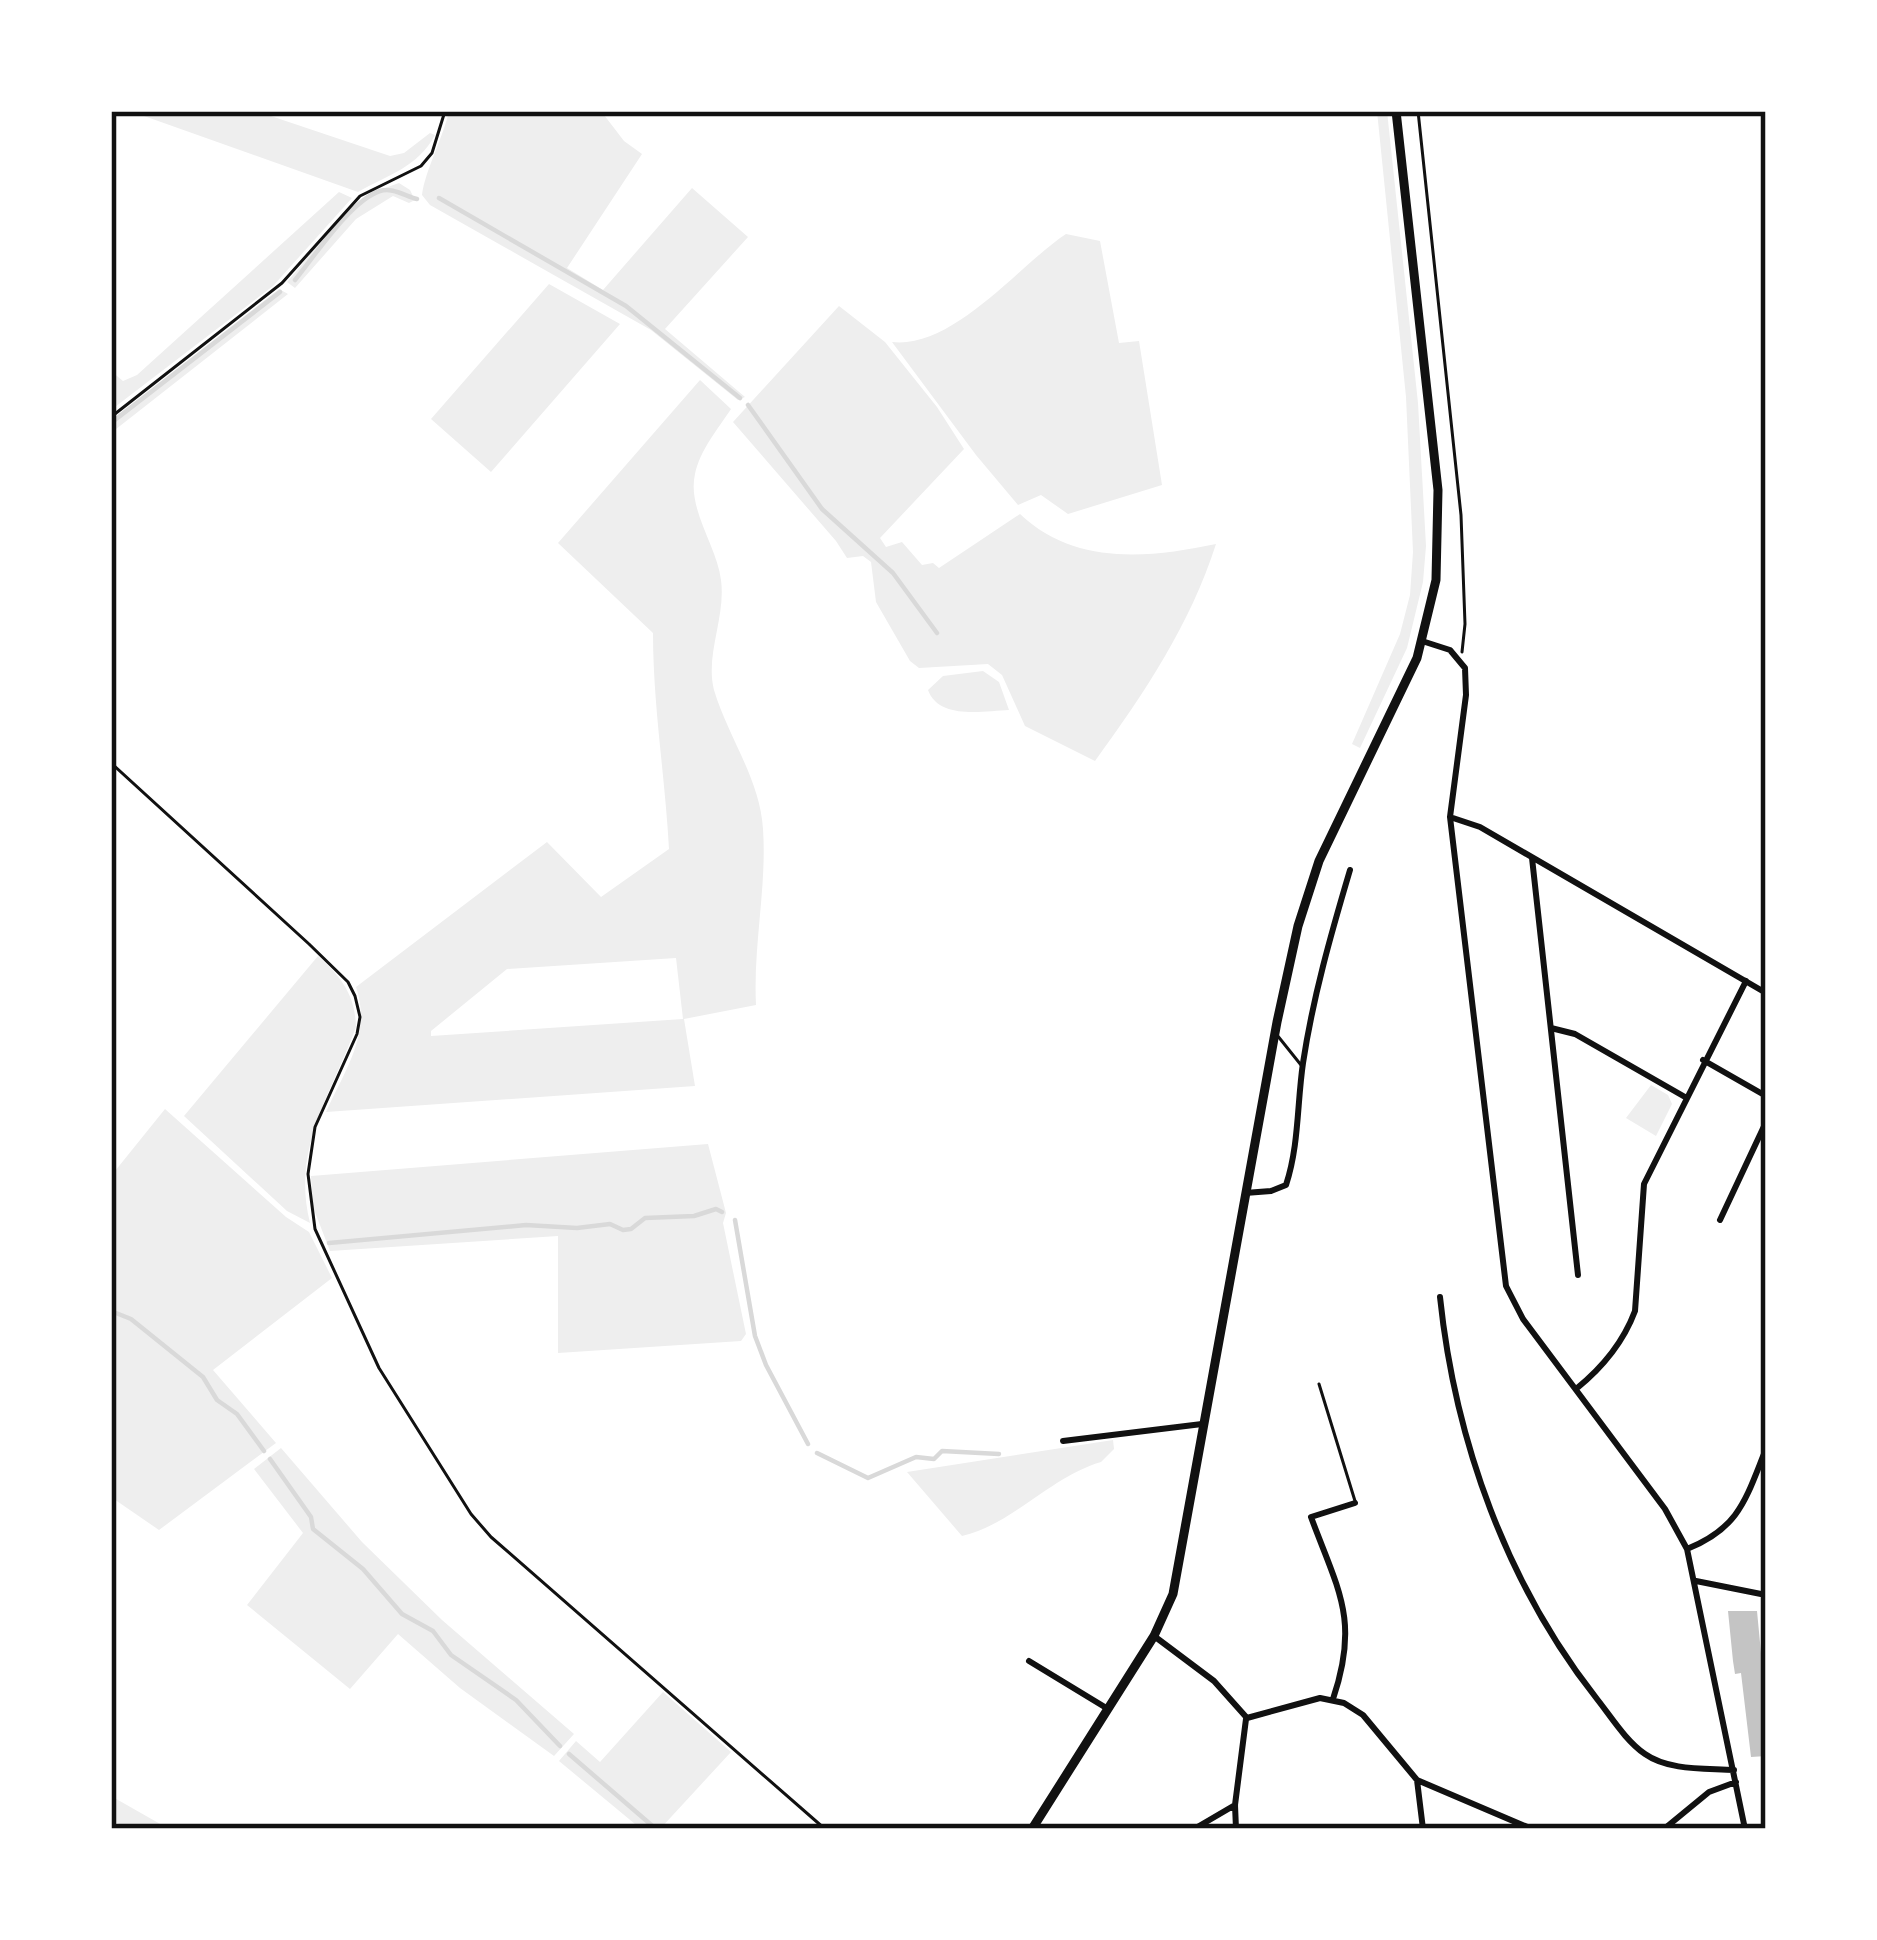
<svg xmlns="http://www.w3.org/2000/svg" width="1877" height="1940" font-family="'Nunito Sans',sans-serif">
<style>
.green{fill:#eee;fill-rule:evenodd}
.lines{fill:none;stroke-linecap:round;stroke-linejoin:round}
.stream{stroke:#d9d9d9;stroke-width:4.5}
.building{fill:#c4c4c4}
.path{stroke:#111;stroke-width:3}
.service{stroke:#111;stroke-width:3}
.minor{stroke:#111;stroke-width:6}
.tertiary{stroke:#111;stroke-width:9}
.neatline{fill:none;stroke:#111;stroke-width:4.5}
</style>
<rect width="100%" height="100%" fill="#fff"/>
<path class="green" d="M130,111H256L390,156L404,153L430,133L435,135C417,168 389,174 358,192Z
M449,111H601L624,141L642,154L567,268L603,290L692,188L748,237L665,329L745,397L738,400L651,330L430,205L422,195C425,171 443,138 449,111Z
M1377,111H1387L1418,403L1426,546L1423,582L1407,648L1360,748L1352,744L1400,634L1410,595L1413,552L1406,397Z
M399,183L410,190L415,200L409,203L393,196L356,219L295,288L287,282C320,244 349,198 399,183Z
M339,192L352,198L273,286L111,410V371L123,381L137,375Z
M1066,234L1100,241L1119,343L1139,341L1162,485L1068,514L1041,495L1018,505L976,455L892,342C954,349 1020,264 1066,234Z
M549,284L620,324L491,472L431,419Z
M279,289L288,294L111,433V420Z
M839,306L885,342L937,407L964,449L880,538L886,547L902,542L922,565L933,563L939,568L1020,514C1075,566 1149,558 1216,544C1190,625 1145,692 1095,761L1025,726L1002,675L988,664L919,668L910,661L876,602L871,562L863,556L847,558L836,541L733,422Z
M700,380L731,409C718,429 700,450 695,474C687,509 717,546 721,580C726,617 705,655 714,690C728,737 760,779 763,829C767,887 753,946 756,1005L684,1019L695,1086L326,1112C345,1070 372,1033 356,987L547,842L601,897L669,849C665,776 653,705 653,633L558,543ZM676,958L683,1019L431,1036V1031L507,969Z
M983,671L999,682L1009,710C983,711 939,720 928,690L943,676Z
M318,956C341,977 355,994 356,1027C332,1093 291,1148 310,1223L287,1211L184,1116Z
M1651,1085L1668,1095L1672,1104L1656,1136L1626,1118Z
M165,1109L286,1217L309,1232L332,1278L213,1370L276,1443L159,1530L111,1497V1176Z
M708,1144L726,1213L723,1223L746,1334L741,1341L558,1353V1236L330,1251L313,1207L311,1176Z
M1113,1440L1114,1449L1101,1462C1050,1477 1013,1524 962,1536L907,1472Z
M281,1448L362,1542L442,1620L574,1734L554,1756L460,1688L398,1634L350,1689L247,1605L303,1533L254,1469Z
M663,1692L731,1752L660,1829H641L559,1761L576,1741L600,1762Z
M111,1796L169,1829C147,1829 130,1831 111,1820Z"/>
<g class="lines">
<path class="stream" d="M439,198L626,306L740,398
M295,280C314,257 351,200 380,191C392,187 405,196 417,199
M748,405L822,509L893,573L937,633
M111,423L280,292
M735,1220L755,1336L766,1365L808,1444
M329,1243L526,1225L577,1228L610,1224L623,1230L631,1229L645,1218L694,1216L716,1209L722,1212
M111,1311L131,1319L203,1377L217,1400L237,1414L264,1451
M817,1453L868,1478L916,1457L934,1459L942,1451L999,1454
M270,1459L311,1517L313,1529L363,1569L402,1614L433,1631L451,1655L516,1700L560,1746
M569,1754L656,1829"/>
</g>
<path class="building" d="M1728,1611H1757L1761,1653L1766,1652V1756L1751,1757L1741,1673L1735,1674L1733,1661Z"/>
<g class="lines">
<path class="path" d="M1418,111L1461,515L1465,624L1462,652
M111,417L282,283L360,196L421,166L432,153L445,111
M111,763L309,944L348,982L355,996L360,1017L357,1034L315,1127L308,1174L315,1229L379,1368L471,1514L491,1537L825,1829"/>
<path class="service" d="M1277,1035L1301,1065
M1319,1384L1355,1501"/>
<path class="minor" d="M1422,641L1450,650L1465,668L1466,695L1450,817L1506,1286L1523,1319L1665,1509L1687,1549L1745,1829
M1450,817L1480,827L1766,993
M1532,858L1578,1275
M1551,1028L1575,1034L1685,1097
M1703,1060L1766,1096
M1245,1193L1271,1191L1286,1185C1299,1146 1297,1104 1303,1063C1313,997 1331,934 1350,870
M1720,1220L1766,1122
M1440,1297C1455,1441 1507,1585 1597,1699C1612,1718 1626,1741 1645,1754C1669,1771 1706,1768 1734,1770
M1576,1389C1602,1368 1623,1343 1635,1311L1644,1184L1746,981
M1063,1441L1202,1424
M1687,1549C1740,1528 1746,1498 1766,1449
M1696,1581L1766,1595
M1154,1636L1214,1681L1247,1718L1320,1698L1344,1703L1363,1715L1417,1780L1532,1829
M1029,1661L1108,1709
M1333,1699C1360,1620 1338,1590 1311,1517L1355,1503
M1417,1780L1423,1829
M1194,1829L1235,1805
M1236,1829L1235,1805L1246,1719
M1664,1829L1709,1792L1736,1782"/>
<path class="tertiary" d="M111,1826L116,1829
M1032,1829L1154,1636L1173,1594L1277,1022L1298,926L1319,861L1417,658L1436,580L1438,490L1396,111"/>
</g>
<rect width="1877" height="1940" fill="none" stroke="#ffffff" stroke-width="228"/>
<rect x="114" y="114" width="1649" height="1712" class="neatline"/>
</svg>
